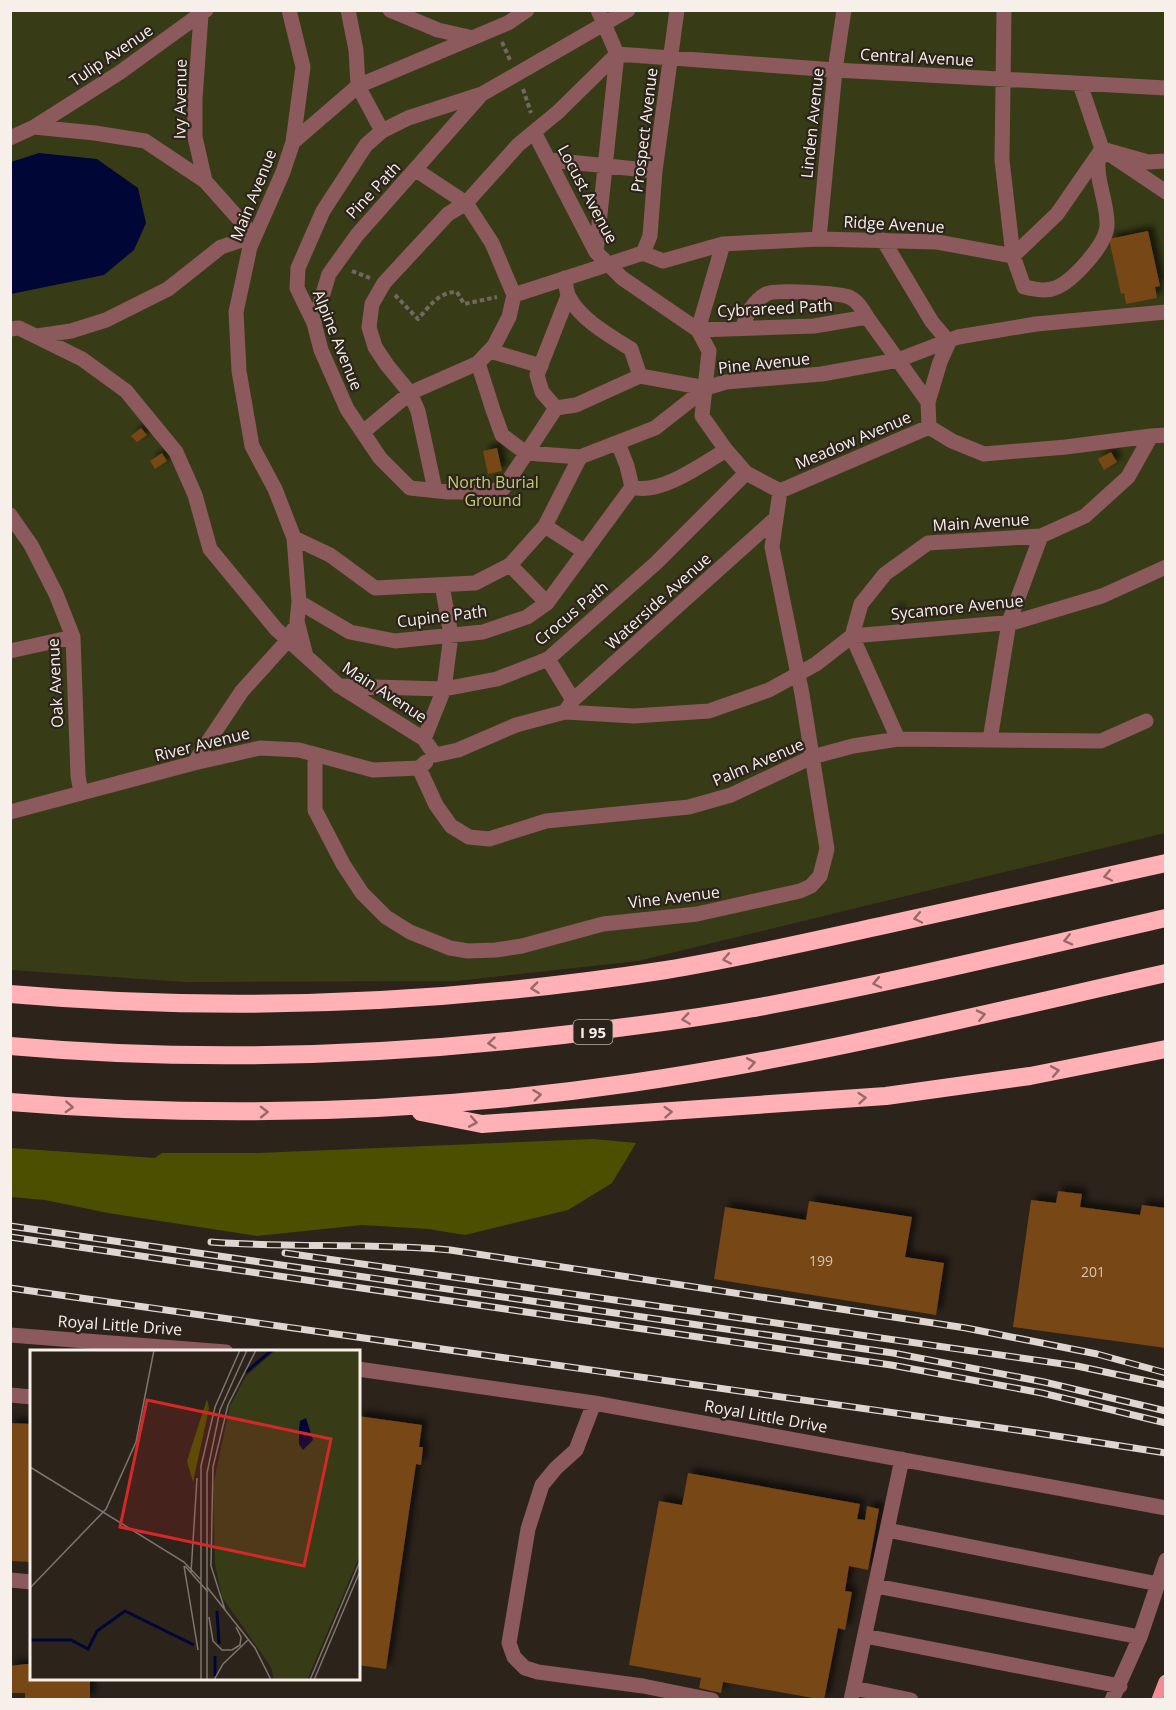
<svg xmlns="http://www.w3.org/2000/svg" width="1176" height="1710" font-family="'Open Sans',sans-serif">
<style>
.green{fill:#383c16}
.forest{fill:#4b5001}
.water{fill:#000736}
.building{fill:#784616;filter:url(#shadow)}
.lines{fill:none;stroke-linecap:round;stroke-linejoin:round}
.path{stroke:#706861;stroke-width:4;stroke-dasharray:4.5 3;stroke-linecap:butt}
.minor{stroke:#8c595c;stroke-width:15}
.major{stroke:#f48a93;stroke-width:15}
.highway{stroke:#ffb1b6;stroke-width:18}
.rail-casing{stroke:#ddd6d1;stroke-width:7}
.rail{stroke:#2c231b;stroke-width:4.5;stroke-dasharray:14;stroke-linecap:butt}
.oneway{stroke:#966a68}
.labels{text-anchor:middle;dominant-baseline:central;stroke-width:4.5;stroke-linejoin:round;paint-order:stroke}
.number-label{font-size:14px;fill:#d6c5b5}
.shield{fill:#2c231b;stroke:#b9b2ac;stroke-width:1.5}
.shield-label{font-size:15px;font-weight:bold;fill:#f6efea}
.street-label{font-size:16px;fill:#f6efea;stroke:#2c231b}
.park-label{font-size:16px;fill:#c4cd6d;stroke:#2c231b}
.inset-river{fill:none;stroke:#000736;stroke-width:3}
.inset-road{fill:none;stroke:#7d756e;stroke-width:1.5}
.view{fill:#d62828;fill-opacity:0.15;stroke:#d62828;stroke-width:3}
.inset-edge{fill:none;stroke:#f6efea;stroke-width:3}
</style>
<defs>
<filter id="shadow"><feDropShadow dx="5.5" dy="-5.5" stdDeviation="3" flood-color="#0009"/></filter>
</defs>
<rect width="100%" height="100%" fill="#2c231b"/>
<path class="green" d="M10,11H1165V833L638,961L456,981L185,982L11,970Z"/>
<path class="forest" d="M593,1139L636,1143L612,1183L568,1210L465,1235L428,1229L362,1225L257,1236L108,1213L45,1200L11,1197V1148L155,1158L162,1153H258Z"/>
<path class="water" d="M39,153L97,159L138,188L146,223L134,250L104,275L11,294V162Z"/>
<path class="building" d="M1148,231L1160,286L1155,287L1157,298L1126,304L1124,293L1121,294L1109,239Z
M141,428L147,435L137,442L131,436Z
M497,448L502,471L488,474L483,451Z
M1111,452L1117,462L1104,470L1098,459Z
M162,453L167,461L155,469L150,461Z
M899,608L900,617L895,618L894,609Z
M1058,1191L1082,1194L1080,1207L1140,1215L1142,1205L1166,1208V1348L1013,1327L1031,1200L1056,1203Z
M809,1201L912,1217L905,1257L944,1263L936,1315L714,1279L725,1207L806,1220Z
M358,1416L422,1425L419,1447H423L421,1465L416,1464L386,1669L358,1665Z
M10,1423L32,1424V1562L10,1561Z
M688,1473L860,1504L857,1519L865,1520L867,1506L879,1509L868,1570L849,1566L845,1591L852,1592L845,1630L838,1628L824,1700L723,1682L721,1693L699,1688L701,1678L629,1665L659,1501L682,1505Z
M26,1664H32V1678H90V1700H25V1693H10V1666Z"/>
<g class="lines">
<path class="path" d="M502,42L510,60
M523,89L531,113
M352,271L370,278
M395,295L418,319C430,306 438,292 457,292L464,304L497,297"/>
<path class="minor" d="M289,10L303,67L293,142
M348,10L356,50L358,86L382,131
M390,10L438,30L473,38
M1004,10L1002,160L1013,256L1024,287C1034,289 1045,292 1055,288C1072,282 1106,245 1107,226C1108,205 1098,186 1098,167C1097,163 1100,158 1101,154
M1080,84L1102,149L1166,192
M1166,88L835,70L617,54L558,112L518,145L466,203L492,243L514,295L509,317L494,346L478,363L493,410L502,435L526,453L580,457L655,428L706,388L726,382L822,374L898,360L958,337L1036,324L1166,312
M34,127L119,73L206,10
M10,138L34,127L95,133L145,141L205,181
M550,160L655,171
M416,170L466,203L448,214L384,283L372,304L369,327L375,347L387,365L410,393L418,411L435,490
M819,239L835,70L844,10
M883,240L932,322L949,342L940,362L928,402
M723,244L698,330L814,326L867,317L928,402L929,427
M596,252L617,54L598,10
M643,253L663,261L723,244L819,239L937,242L1013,256L1057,214L1102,149L1148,162L1166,161
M643,253L650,236L655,171L677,10
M565,278C566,284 566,292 569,297C581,320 610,336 631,349L640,376L576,405L556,408L542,392L537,375L568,296
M514,295L643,253
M314,323L329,274L357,235L480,96
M743,328C745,315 754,301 766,294C775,289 839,293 849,297C858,301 862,309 867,317
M10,329L19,328L82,359L126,391L176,452L195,495L210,549L276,629L339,686L424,739L435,755L458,750L516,725L565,712L634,716L709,711L769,690L816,664L852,636L861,604L885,574L928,543L1041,536L1085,516L1128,477L1151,436L1166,435
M37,336L71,331L106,320L168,289L221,247L254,236L205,181L195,137V99L201,15
M490,351L541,366
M640,376L706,388
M556,408L503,489L483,492H448L410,488L380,458L347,409L321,350L314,323L297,288L298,268L323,211L366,145L382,131L408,118L482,94L628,10
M363,432L410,393L478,363
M632,487C659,496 703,464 726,450
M780,491L929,427L952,441L984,454L1066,447L1151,436
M10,515L31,545L56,594L73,637L78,776L81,793
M545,526L585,552
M294,538L330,555L375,588L475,583L510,565L545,526L580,457
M510,565L547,603
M299,602L350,632L395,641L483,632L527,617L547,603L632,487L627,466L618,443
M10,651L73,637
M306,656L297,621L299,602L294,538L275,489L252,446L239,371L236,312L250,247L283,172L293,142L358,86L508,23L527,10
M548,659L573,700
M339,686L444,689L497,679L548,659L656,563L746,473
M565,712L573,700L776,518
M424,739L444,689L451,635L442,585
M898,739L852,636L1015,622L1102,596L1166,567
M990,740L1009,622L1041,536
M315,755V810L343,864L362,893L386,917L410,932L450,948L468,951L496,950L522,946L603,924L697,914L800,891L811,886L820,876L827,849L802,694L772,547L780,491L746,473L726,450L702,416L709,351L698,330L622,278L596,252L534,132
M194,763L242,691L289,639L293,630
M419,768L436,805L451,826L469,837L489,839L546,821L689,807L731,795L812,757L853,746L898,739L1101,741L1146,721
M10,812L194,763L260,748L299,750L373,770L419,768L426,762
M10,1335L226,1352
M358,1369L594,1403L1166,1508
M10,1395L32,1397
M594,1403L576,1450L556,1468L542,1485L528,1529L509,1643L514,1657L525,1668L538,1672L643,1686L712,1700
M887,1530L1158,1584
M10,1580L32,1582
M876,1586L1140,1637
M865,1636L1120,1686
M854,1688L911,1700
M851,1700L902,1459
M1112,1700L1140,1637L1166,1560"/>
<path class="major" d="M1159,1700L1166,1682"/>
<path class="highway" d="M10,994C231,1013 448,1004 666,970C739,958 812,941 885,925C978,905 1072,884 1166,863
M10,1046C215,1064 422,1055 625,1027C674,1021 722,1014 770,1005C903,980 1034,948 1166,918
M10,1102C218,1119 425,1113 631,1083C811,1057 988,1013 1166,973
M421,1112L482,1124L886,1096L1030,1076L1166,1049"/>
<g class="rail-casing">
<path id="rail" d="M10,1226L893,1353L1044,1382L1166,1411
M10,1237L891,1365L1042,1393L1166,1423
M211,1242C290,1248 370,1243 450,1250L966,1328L1097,1354L1166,1373
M285,1253L1077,1366L1166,1385
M10,1288L1037,1433L1166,1453"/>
</g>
<use href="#rail" class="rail"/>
</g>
<defs><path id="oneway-chevron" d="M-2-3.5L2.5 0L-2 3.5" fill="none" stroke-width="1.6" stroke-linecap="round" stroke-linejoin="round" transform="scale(1.5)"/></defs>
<g class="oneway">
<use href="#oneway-chevron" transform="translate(1108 876) rotate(168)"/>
<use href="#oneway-chevron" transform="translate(918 918) rotate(168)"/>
<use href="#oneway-chevron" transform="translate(1068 940) rotate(167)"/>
<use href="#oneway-chevron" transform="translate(727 959) rotate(169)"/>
<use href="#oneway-chevron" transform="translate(877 983) rotate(168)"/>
<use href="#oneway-chevron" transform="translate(535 988) rotate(173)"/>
<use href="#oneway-chevron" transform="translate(981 1015) rotate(-13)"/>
<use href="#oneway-chevron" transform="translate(686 1019) rotate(172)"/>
<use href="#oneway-chevron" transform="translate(492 1043) rotate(175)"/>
<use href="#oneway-chevron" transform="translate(751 1063) rotate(-10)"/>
<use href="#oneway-chevron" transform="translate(1055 1071) rotate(-10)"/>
<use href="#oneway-chevron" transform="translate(537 1095) rotate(-7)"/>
<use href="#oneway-chevron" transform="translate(862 1098) rotate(-5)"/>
<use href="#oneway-chevron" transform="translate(69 1107) rotate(3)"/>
<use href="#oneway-chevron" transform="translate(264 1112) rotate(-1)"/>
<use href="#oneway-chevron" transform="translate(668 1112) rotate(-4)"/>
<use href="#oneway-chevron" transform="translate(473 1122) rotate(10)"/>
</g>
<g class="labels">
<g class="number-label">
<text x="821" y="1260">199</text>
<text x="1093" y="1271">201</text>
</g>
<rect class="shield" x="573.5" y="1020" width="39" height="24" rx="4.5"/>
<g class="shield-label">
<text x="593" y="1032">I 95</text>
</g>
<g class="street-label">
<text transform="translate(111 55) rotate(-34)">Tulip Avenue</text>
<text transform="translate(917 57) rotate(3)">Central Avenue</text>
<text transform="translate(180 99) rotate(-89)">Ivy Avenue</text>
<text transform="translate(812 123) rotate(-84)">Linden Avenue</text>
<text transform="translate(644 130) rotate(-83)">Prospect Avenue</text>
<text transform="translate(373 190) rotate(-47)">Pine Path</text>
<text transform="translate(588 194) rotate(62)">Locust Avenue</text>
<text transform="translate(253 195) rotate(-68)">Main Avenue</text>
<text transform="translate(894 224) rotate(3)">Ridge Avenue</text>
<text transform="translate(775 308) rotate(-3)">Cybrareed Path</text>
<text transform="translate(338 340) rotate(68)">Alpine Avenue</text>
<text transform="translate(764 363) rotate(-6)">Pine Avenue</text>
<text transform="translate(853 440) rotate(-23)">Meadow Avenue</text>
<text transform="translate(981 522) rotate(-4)">Main Avenue</text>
<text transform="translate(658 601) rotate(-42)">Waterside Avenue</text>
<text transform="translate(957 607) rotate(-6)">Sycamore Avenue</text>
<text transform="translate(571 613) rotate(-40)">Crocus Path</text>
<text transform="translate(442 616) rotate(-7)">Cupine Path</text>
<text transform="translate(55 683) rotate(-93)">Oak Avenue</text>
<text transform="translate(385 692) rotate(33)">Main Avenue</text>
<text transform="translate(202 744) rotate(-14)">River Avenue</text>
<text transform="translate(758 762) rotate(-23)">Palm Avenue</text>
<text transform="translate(674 897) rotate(-7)">Vine Avenue</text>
<text transform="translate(120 1325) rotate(4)">Royal Little Drive</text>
<text transform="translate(766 1416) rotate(10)">Royal Little Drive</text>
</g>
<g class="park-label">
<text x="493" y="482">North Burial<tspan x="493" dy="18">Ground</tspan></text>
</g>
</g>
<g transform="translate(30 1350)">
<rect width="330" height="330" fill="#2c231b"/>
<path d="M246,0H330V205L277,330H244L241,317L192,247L185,214L183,136L200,56L216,26Z" fill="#383c16"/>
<path d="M177,49L179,58L163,132L157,111Z" fill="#4b5001"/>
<path d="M276,68L283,90L273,100L269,94V79L270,71Z" fill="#000736"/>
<path class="inset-river" d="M216,22L242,0M187,261L189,294M0,290H41L58,299L67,281L95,261L164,295M185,306V326"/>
<path class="inset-road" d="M0,117L154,212L170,229M154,216L168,300M155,216L178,242M161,223L167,128M177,237L225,298L241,330M0,238L76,159L106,92L124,0M195,260L181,216L183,117L198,55L226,0M179,267L183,291L192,300H202L210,295L211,287L206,277M171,330V116L185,57L210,0M177,330V123L190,60L217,0M184,330L193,314L219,289M280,330L330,211M284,330L330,221"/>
<path class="view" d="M117,50L301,89L274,216L90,177Z"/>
<rect width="330" height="330" class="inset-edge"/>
</g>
<rect width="1176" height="1710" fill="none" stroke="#f6efea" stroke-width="24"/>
</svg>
